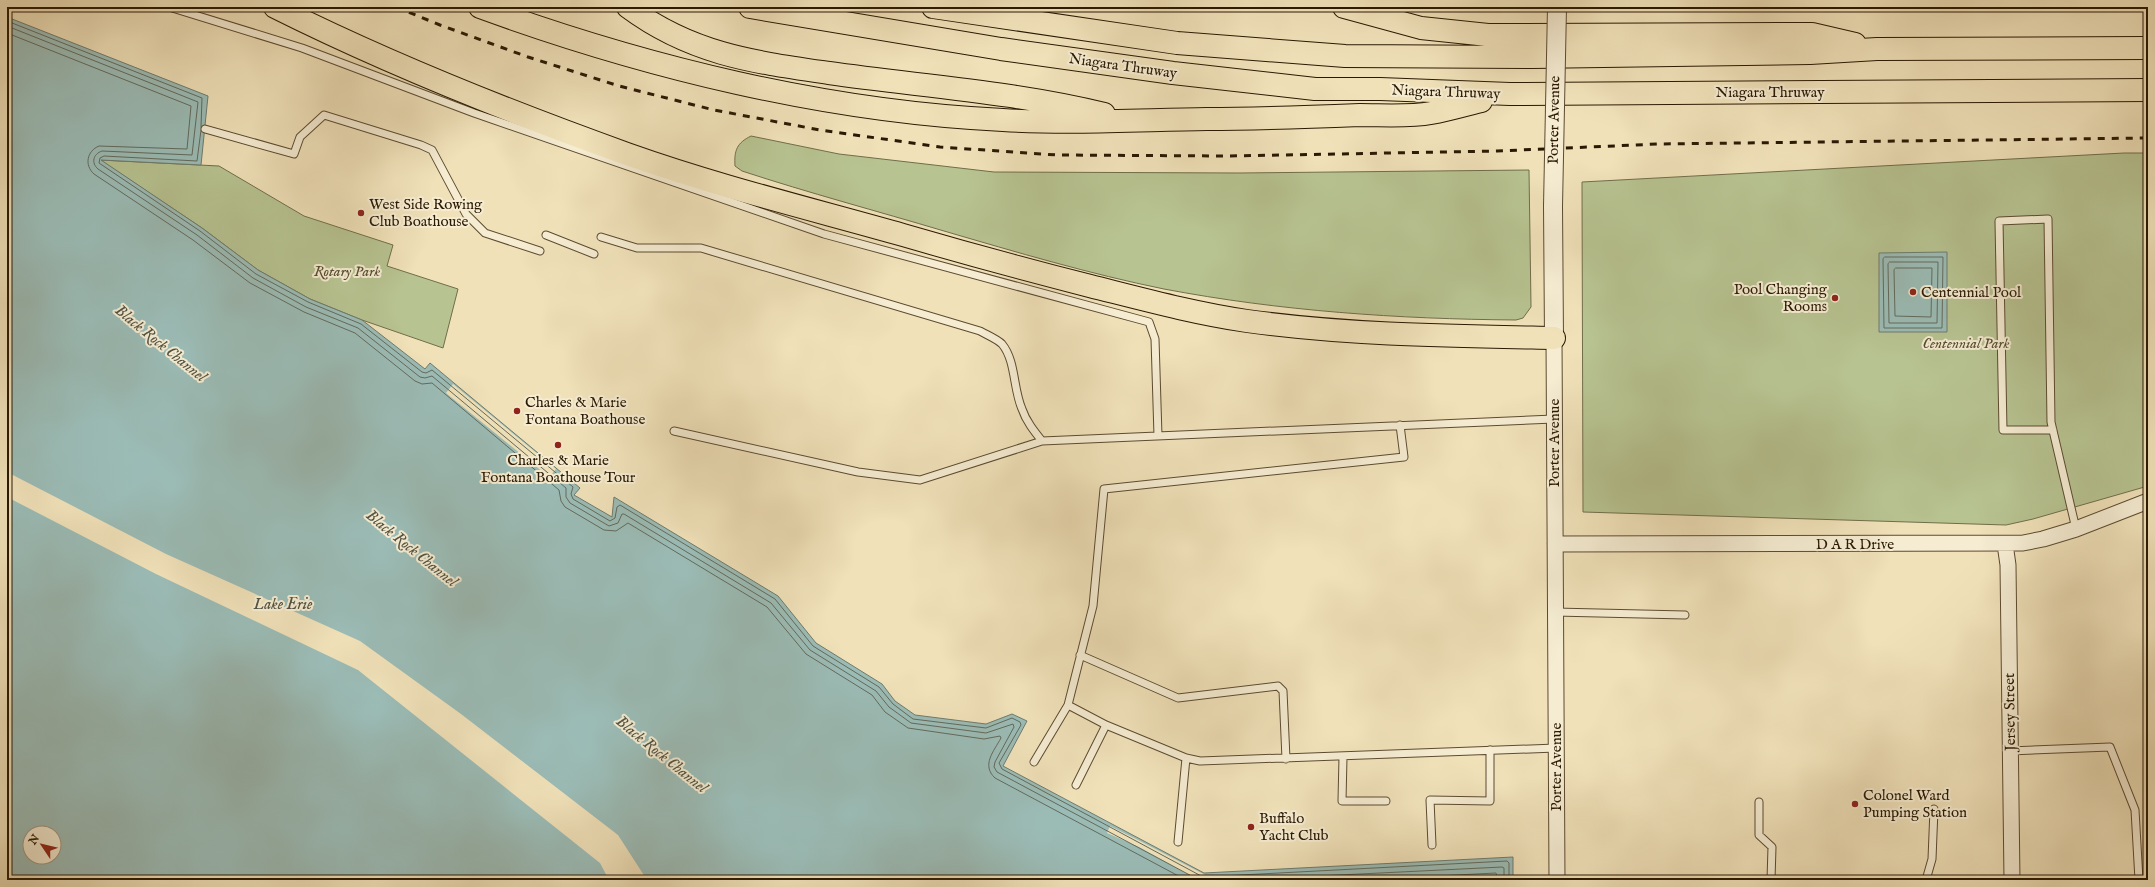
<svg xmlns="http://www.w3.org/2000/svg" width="2155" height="887" font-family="'IM FELL English',serif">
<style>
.green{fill:#b7c391;stroke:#706e4a}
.water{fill:#9bbcb6;stroke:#6e7b6e;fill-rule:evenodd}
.pier{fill:#f0e1b9}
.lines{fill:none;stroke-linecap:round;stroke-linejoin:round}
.shore{stroke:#626a5c;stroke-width:1}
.service-casing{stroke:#5c4b30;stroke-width:9}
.minor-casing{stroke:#5c4b30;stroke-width:17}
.tertiary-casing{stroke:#5c4b30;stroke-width:20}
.motorway-casing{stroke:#2a1902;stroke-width:24}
.service{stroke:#f5ecd2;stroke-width:7}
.minor{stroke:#f5ecd2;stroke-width:15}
.tertiary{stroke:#f5ecd2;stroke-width:18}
.motorway{stroke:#f0e1b9;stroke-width:22}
.rail{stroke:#2a1902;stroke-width:3;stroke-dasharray:7 7;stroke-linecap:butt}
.tertiary-bridge-casing{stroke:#5c4b30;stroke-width:20;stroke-linecap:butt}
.tertiary-bridge{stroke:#f5ecd2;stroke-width:18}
.poi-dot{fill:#8f2418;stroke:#f5ecd2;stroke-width:1.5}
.labels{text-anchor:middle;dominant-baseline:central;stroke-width:4;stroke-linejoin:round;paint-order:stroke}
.street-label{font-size:15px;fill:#2a1902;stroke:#f5ecd2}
.poi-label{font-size:15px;fill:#2a1902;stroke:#f5ecd2;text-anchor:start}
.park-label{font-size:15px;font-style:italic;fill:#544c2d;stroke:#f5ecd2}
.water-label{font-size:16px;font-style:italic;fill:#525241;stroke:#f5ecd2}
</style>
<rect width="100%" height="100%" fill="#f0e1b9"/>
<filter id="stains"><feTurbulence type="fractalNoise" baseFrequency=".005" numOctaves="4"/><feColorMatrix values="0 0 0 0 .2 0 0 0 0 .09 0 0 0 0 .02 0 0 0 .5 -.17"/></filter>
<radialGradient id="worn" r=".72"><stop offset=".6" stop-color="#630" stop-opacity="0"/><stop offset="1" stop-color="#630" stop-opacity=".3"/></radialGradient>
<path class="green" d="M751,136L839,154L994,172L1239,173L1529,170L1531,307L1523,318L1516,320C1398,319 1280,311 1164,289C1090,274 1016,252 944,231C877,211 809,193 742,171L735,166C734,150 737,143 751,136Z
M2124,153H2148V486L2033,519L2006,525L1583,512L1582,182Z
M100,160L219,166L304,216L393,245L387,266L458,289L443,348L362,320L310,299L258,270L202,228Z"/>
<path class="water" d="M7,17L208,96L201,165L101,160L202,228L258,270L310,299L362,320L425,369L430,363L580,488L574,495L612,517L614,497L778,596L816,643L882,684L895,701L915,715L986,724L1012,714L1027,721L1003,766L1204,873L1513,857V880H7ZM30,833H54V857H30Z
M1947,252V332H1879V253Z"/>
<path class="pier" d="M453,384L556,469L549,477L446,393Z
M7,472L166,554L360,641L461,714L618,835L647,880H609L600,863L358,670L156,574L7,497Z
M1110,826L1140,841L1215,880H1198L1139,847L1107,833Z"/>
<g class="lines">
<path class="shore" d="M7,21L202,98L201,127
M7,26L198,102L192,155L102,151C93,154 91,163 98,169L197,235L253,278L306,307L358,328L420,377L425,378L432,376L566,488V497L570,503L609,526L618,523L622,514H624L771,603L810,650L876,691L889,707L911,723L986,733L1013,724L1014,727L995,762L994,767L997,772L1199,880
M7,33L191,106L187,149L99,146C87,151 84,165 94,174L193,240L250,283L304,312L355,333L415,381L422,384L432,383L559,490L561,501L565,507L604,530L616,531L628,523L767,607L806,654L872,695L885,712L908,728L984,739L1000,736L1001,738C994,751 981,765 995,778L1186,880
M201,130L197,161L104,156L100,158L99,163L200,231L256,274L308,302L361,324L422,372L426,373L432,370L573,487L571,494L573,499L610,521L615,518L617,507L620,505L775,599L813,646L879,687L893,704L913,719L986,728L1012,718L1020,722L1021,725L999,763L1002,769L1203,877L1507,861L1509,863V880
M1885,257H1943L1942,328H1884L1883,259Z
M1890,262H1938L1937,323H1889L1888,264Z
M1896,268H1932L1931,317L1895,316L1894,270Z
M1238,880L1502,867L1504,868V880
M1357,880L1496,873L1498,880"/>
<g class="service-casing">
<path id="service" d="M169,7L302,48L474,113L824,234L1149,322L1155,339L1158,436
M205,129L294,154L300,137L324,115L421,145L432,150L466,214L485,233L540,251
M546,235L594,254
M601,237L637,248H701L980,331C987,335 997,339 1002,344C1016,361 1013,389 1022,409C1026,421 1034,431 1042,441L1554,419
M2053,430H2003L1999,221L2048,219L2051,422L2076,529
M674,431L858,472L920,480L1042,441
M1555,612L1685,615
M1080,655L1178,698L1278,686L1283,691L1286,759
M1068,705L1093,606L1104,489L1404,457L1400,425
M2010,751L2110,747L2135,810L2139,880
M1343,757L1342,801H1386
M1034,762L1068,705L1106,725L1186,758L1200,761L1556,748
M1076,785L1106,725
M1759,802V835L1772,847L1771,880
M1178,842L1186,758
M1432,845L1430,800L1490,801V750
M1926,880L1932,859L1934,809"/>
</g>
<g class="minor-casing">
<path id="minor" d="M1554,338L1557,880
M1555,544L2023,543L2043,539L2076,529L2148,501
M2005,544L2008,565L2012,880"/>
</g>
<g class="tertiary-casing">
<path id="tertiary" d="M1553,206L1554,338"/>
</g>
<g class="motorway-casing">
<path id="motorway" d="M275,7C389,64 507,111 627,154C717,186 811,209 903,235C965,253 1027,270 1090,286C1142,299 1193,313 1247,321C1348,335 1451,336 1554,338
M480,7C645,67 827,112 1003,120C1071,124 1139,120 1207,119C1258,119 1309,117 1360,115C1383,115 1409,117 1431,113C1448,110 1465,105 1481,101
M628,7C691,54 753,62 829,73C920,86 1014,92 1104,114
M750,7L1001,49L1173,73L1315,89H1380L1510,94L2148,90
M933,7L1177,43L1345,56L1533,57L1810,53L1877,49L2148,48
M1344,7L1421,28L1488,35L1812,34L1855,44"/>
</g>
<use href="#service" class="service"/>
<use href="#minor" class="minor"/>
<use href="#tertiary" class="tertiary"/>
<use href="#motorway" class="motorway"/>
<path class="rail" d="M396,7L440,25L528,57L619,86L714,110L820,130L940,147L1057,155L1230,156L1497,151L1658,144L2148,138"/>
<g class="tertiary-bridge-casing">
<path id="tertiary-bridge" d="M1553,206L1557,7"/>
</g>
<use href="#tertiary-bridge" class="tertiary-bridge"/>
</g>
<g class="poi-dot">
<circle cx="361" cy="213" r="4"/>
<circle cx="1913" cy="292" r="4"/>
<circle cx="1835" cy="298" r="4"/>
<circle cx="517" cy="411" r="4"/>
<circle cx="558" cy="445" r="4"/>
<circle cx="1855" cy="804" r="4"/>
<circle cx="1251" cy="827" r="4"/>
</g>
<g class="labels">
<g class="street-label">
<text transform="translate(1123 66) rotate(8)">Niagara Thruway</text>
<text transform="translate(1446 92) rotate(2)">Niagara Thruway</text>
<text x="1770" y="92">Niagara Thruway</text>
<text transform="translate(1554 120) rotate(-89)">Porter Avenue</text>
<text transform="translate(1554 443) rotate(-90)">Porter Avenue</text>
<text x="1855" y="544">D A R Drive</text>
<text transform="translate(2010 712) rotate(-91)">Jersey Street</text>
<text transform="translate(1556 767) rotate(-90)">Porter Avenue</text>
</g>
<g class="poi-label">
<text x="369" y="204">West Side Rowing<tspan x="369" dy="17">Club Boathouse</tspan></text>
<text x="1827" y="289" text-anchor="end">Pool Changing<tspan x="1827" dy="17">Rooms</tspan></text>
<text x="1921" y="292">Centennial Pool</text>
<text x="525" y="402">Charles &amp; Marie<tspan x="525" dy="17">Fontana Boathouse</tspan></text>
<text x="558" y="460" text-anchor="middle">Charles &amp; Marie<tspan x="558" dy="17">Fontana Boathouse Tour</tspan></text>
<text x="1863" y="795">Colonel Ward<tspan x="1863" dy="17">Pumping Station</tspan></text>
<text x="1259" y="818">Buffalo<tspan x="1259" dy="17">Yacht Club</tspan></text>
</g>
<g class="park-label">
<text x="347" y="271">Rotary Park</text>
<text x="1966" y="343">Centennial Park</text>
</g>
<g class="water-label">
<text transform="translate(160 344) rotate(39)">Black Rock Channel</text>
<text transform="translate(411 549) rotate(39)">Black Rock Channel</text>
<text x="283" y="605">Lake Erie</text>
<text transform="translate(661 755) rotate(39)">Black Rock Channel</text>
</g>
</g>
<rect width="2155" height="887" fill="none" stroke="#f0e1b9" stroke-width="24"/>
<rect x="8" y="8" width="2139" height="871" fill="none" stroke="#2a1902" stroke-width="2"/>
<rect x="12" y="12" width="2131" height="863" fill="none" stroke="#2a1902"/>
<g transform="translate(42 845) rotate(305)"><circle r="19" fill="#f5ecd2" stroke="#a4987f"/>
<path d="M0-3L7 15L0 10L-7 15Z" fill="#8f2418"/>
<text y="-6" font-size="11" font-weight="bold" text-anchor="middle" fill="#2a1902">N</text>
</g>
<rect width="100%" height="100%" filter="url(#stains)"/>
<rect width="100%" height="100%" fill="url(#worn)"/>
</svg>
